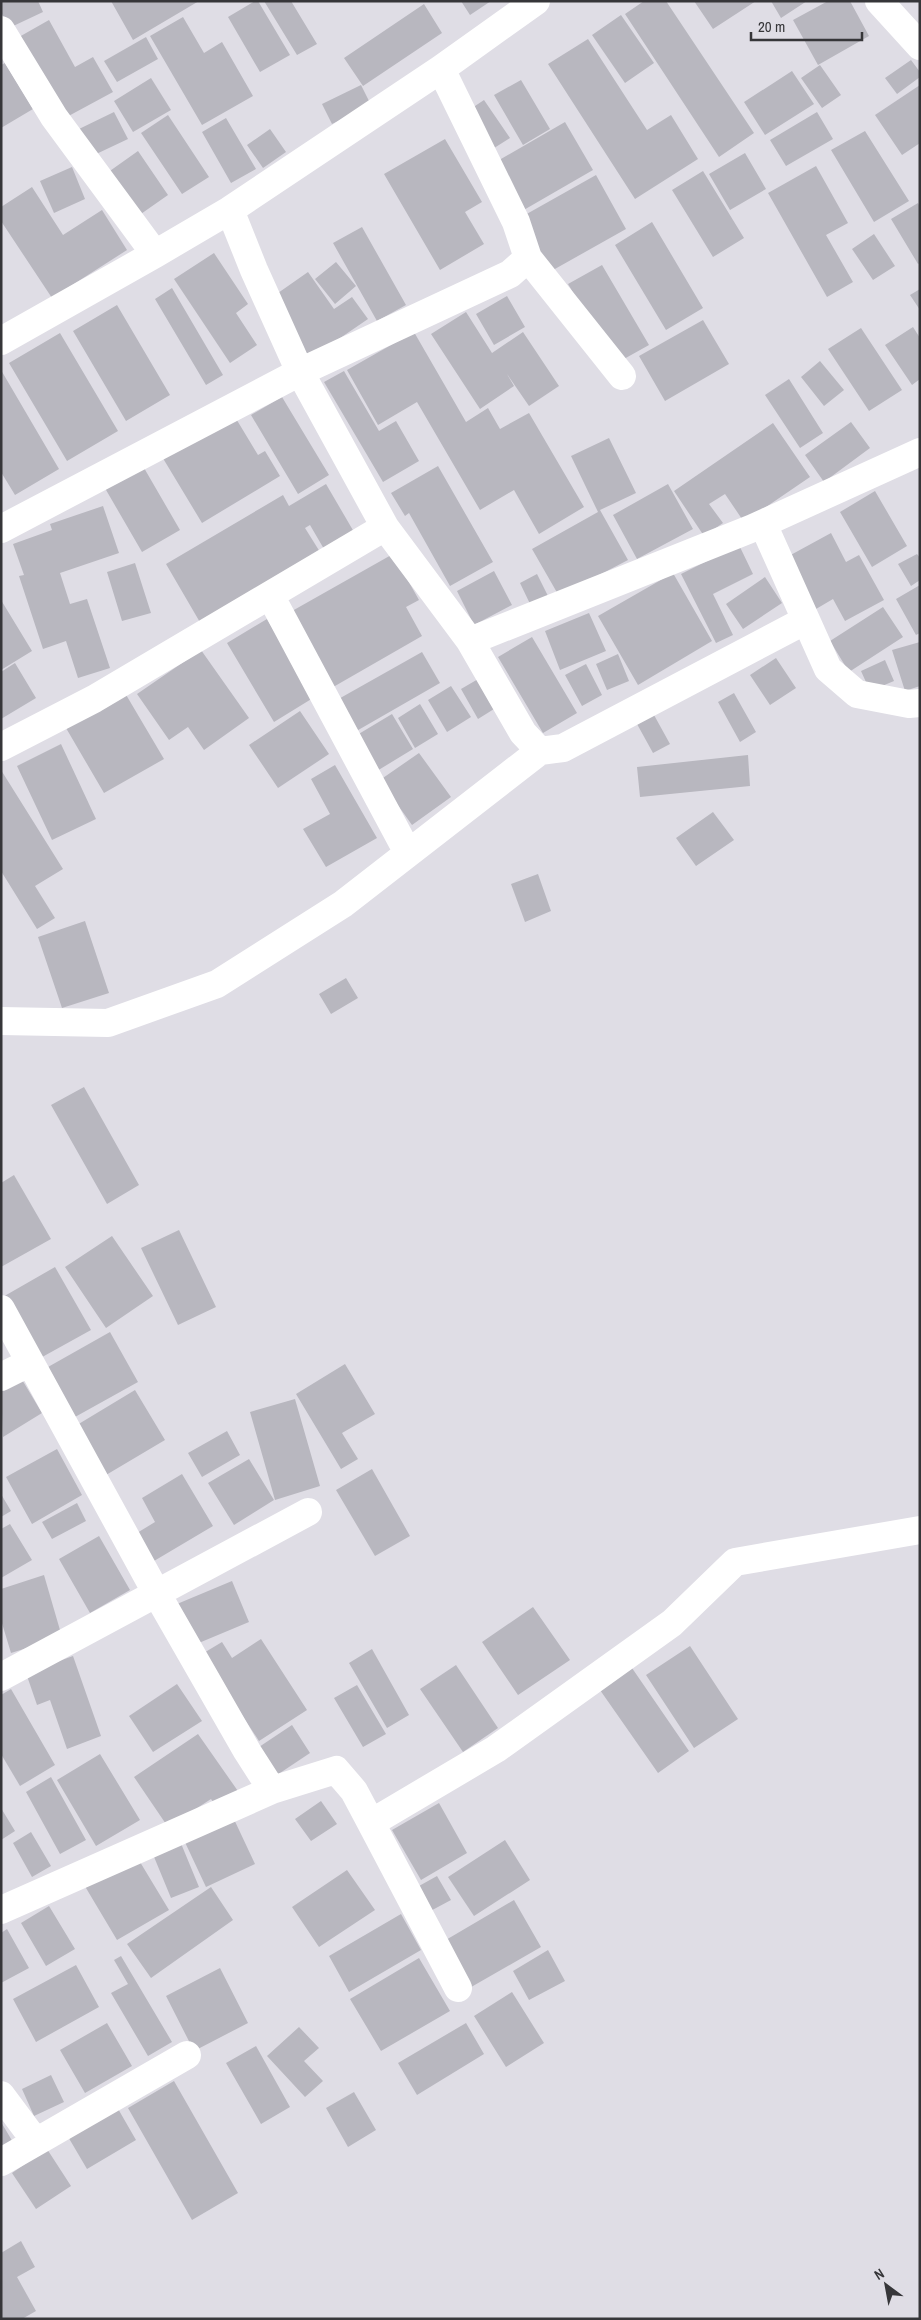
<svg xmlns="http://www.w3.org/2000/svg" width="921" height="2320" font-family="'Archivo Narrow',sans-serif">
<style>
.building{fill:#b8b7bf}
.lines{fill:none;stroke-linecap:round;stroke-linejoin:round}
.street{stroke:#fff;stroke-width:28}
</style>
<rect width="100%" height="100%" fill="#dfdde5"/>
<path class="building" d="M1,1H38L43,12L9,28L1,12Z
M111,1H199L133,40Z
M255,1H258L290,55L260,72L228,17Z
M264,1H291L317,44L297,55Z
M461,1H491L470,15Z
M644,1H666L754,133L719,157L625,14Z
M694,1H756L713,29Z
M771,1H807L781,18Z
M828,1H850L869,36L818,65L793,20Z
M424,4L442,33L363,86L344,58Z
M621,15L654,63L625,83L592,35Z
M183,17L204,53L222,42L253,96L202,125L150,36Z
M49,20L75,67L93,57L113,92L63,119L19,37Z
M146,37L158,59L117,82L104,61Z
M588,39L647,130L671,115L698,159L635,199L548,64Z
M911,60L920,72V77L897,94L885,78Z
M5,63L33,109L1,128V65Z
M820,65L841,95L822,108L801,78Z
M792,71L814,104L765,135L744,102Z
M151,78L171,110L133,132L114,101Z
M521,80L550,129L523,145L494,95Z
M361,85L371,105L332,124L322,104Z
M920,85V143L902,155L875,115Z
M484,100L510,138L491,150L466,112Z
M114,112L128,139L92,156L79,129Z
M817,112L833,139L786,166L770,140Z
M168,115L209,177L182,194L141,133Z
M226,118L256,169L231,183L202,132Z
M565,122L593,170L522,211L494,163Z
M270,129L286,152L263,168L247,145Z
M865,131L909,201L874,222L831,150Z
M445,139L482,202L465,212L484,244L440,270L384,174Z
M138,151L168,195L138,216L107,173Z
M745,153L766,189L730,210L709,174Z
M816,166L848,223L826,235L853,282L827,297L768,193Z
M72,167L85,199L54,213L40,181Z
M703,171L744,238L713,257L672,190Z
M596,175L626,229L546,274L516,220Z
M32,187L63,235L102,210L127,250L52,298L1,221V207Z
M918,203L920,207V263L918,264L891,219Z
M652,222L703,308L666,330L615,245Z
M362,227L406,305L377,321L333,243Z
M874,234L895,266L873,280L852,249Z
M214,253L248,304L236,313L257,345L230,363L174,279Z
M336,262L356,286L335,304L315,279Z
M602,265L649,345L615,364L568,284Z
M308,272L334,309L352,297L368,319L308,360L268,300Z
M172,288L223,375L206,385L155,299Z
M920,289V310L910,295Z
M507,296L525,327L494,345L476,314Z
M117,305L170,395L126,421L73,331Z
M466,312L492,353L523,332L559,386L529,406L507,374L514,386L480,409L431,334Z
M703,320L729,364L665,401L639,356Z
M913,327L920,338V379L912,385L885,345Z
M861,328L902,390L869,411L828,349Z
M414,332L466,422L488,408L500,429L529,413L584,507L539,534L514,490L480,510L417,402L378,425L347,370Z
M60,333L118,431L67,461L9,363Z
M820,361L844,390L824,406L801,377Z
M1,370L59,469L15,495L1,472Z
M344,371L379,431L396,421L419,461L383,482L324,382Z
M789,379L823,433L800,448L765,395Z
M282,397L329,475L298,494L251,415Z
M232,412L258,455L265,451L280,476L202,523L161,455Z
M851,422L870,448L824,482L805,455Z
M773,423L810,477L744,522L725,494L709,504L723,523L704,536L674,491Z
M609,438L636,493L600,510L628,560L559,596L532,549L598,512L571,456Z
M140,461L180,530L142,552L102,483Z
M438,466L493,562L450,586L409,513L405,516L391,493Z
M326,484L354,532L324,549L310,525L305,528L320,552L201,624L166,564L283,495L289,506Z
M668,484L693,529L637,559L613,515Z
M875,491L907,546L872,567L840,512Z
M103,506L119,553L60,573L70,604L87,599L110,668L78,678L66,641L43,649L19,576L24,575L13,544L52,530L50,524Z
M831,533L846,562L859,555L884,600L845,621L833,599L816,609L787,557Z
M739,545L753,574L713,594L733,635L716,643L681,574Z
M393,554L419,600L406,607L422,636L328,690L285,615Z
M917,554L920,558V580L911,586L898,564Z
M135,563L151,613L122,621L107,572Z
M494,571L512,605L474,625L457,591Z
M673,573L712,641L638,685L598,616Z
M537,574L550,600L532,608L520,583Z
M765,577L782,603L743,629L726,604Z
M920,585V633L916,635L896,599Z
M1,600L32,651L1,670Z
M883,607L903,637L849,672L830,641Z
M589,613L606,651L560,670L545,631Z
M267,619L313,698L274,722L227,643Z
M532,637L577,713L543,733L498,657Z
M920,642V686L905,691L892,650Z
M201,650L249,718L204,750L188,727L169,740L137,694Z
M422,652L440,683L353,733L335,701Z
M618,654L629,681L607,690L596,664Z
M776,658L796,688L770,705L750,675Z
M885,660L894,681L870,691L861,671Z
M15,663L36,698L1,719V672Z
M586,664L602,695L582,706L565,675Z
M485,675L502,704L478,719L461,689Z
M451,686L471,717L447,732L428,700Z
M125,693L164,759L104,793L66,728Z
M734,693L756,732L740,742L718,702Z
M420,704L438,734L415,748L398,718Z
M300,711L329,754L278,788L249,745Z
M392,714L413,749L372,774L352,738Z
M654,715L670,744L653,753L637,724Z
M61,744L96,819L52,840L17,766Z
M419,753L451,797L412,825L380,780Z
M748,755L750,786L640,797L637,767Z
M335,765L377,838L326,867L303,829L330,814L311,779Z
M1,770L63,869L35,886L55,918L37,929L1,871Z
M713,812L734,840L696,866L676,838Z
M538,874L551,911L525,922L511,884Z
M85,921L109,993L62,1008L38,937Z
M346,978L358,998L331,1014L319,994Z
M84,1087L139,1185L107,1204L51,1105Z
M14,1175L51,1239L1,1267V1183Z
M179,1230L216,1307L178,1325L141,1248Z
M112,1236L153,1296L106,1328L65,1267Z
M55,1267L91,1330L35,1361L1,1298Z
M110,1332L138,1382L75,1417L48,1367Z
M345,1364L375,1414L342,1433L358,1459L341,1469L296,1394Z
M21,1378L42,1413L3,1437L1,1389Z
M135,1390L165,1440L106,1475L77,1425Z
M295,1399L320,1486L275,1500L250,1412Z
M227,1431L240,1455L202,1477L188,1453Z
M57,1449L82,1495L32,1524L6,1477Z
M249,1459L274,1500L234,1525L208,1483Z
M372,1469L410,1536L375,1556L336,1490Z
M182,1474L213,1526L154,1561L137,1533L155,1522L142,1498Z
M1,1494L11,1511L1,1517Z
M77,1503L86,1521L52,1539L42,1522Z
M10,1524L32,1560L1,1578V1529Z
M99,1536L130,1590L90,1613L59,1559Z
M44,1575L62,1637L11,1653L1,1620V1589Z
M232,1581L249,1622L194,1645L177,1604Z
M533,1607L570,1660L518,1695L482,1642Z
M261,1639L307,1710L259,1741L202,1654L222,1642L232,1658Z
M690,1646L738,1719L694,1748L646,1675Z
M372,1649L409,1715L387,1728L349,1663Z
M73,1656L101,1736L67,1749L50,1700L37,1705L26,1673Z
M456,1665L498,1728L463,1752L420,1689Z
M632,1668L689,1751L658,1773L600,1690Z
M177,1684L202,1721L153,1752L129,1716Z
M357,1685L386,1734L363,1747L334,1698Z
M11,1689L55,1765L20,1786L1,1754V1695Z
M292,1725L310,1753L277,1775L259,1747Z
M198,1734L240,1794L218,1809L211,1799L168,1827L134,1777Z
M100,1754L140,1820L96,1846L57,1780Z
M51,1777L86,1840L60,1854L26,1792Z
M321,1801L337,1824L311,1841L295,1819Z
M439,1803L467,1853L421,1880L392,1830Z
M1,1808L15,1831L1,1840Z
M232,1815L255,1864L206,1887L183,1838Z
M31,1832L51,1866L32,1877L13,1843Z
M505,1840L530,1880L474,1916L448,1877Z
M180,1841L199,1887L171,1898L152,1852Z
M134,1852L169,1910L117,1940L83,1883Z
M347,1870L375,1910L319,1947L292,1907Z
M437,1876L451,1900L423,1915L410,1891Z
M211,1887L233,1920L151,1978L127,1944Z
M514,1900L541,1947L466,1990L439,1944Z
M49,1906L75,1949L46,1966L21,1923Z
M401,1914L421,1950L349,1992L329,1956Z
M7,1929L29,1968L1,1983V1933Z
M548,1950L565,1981L529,2000L513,1971Z
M121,1956L172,2042L148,2056L111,1993L128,1984L114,1960Z
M419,1958L450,2011L381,2051L350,1999Z
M76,1965L99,2007L36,2042L13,1999Z
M220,1968L248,2023L194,2051L166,1996Z
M512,1992L544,2043L506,2067L474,2016Z
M107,2023L132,2066L85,2093L60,2050Z
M466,2023L484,2054L417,2095L398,2063Z
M299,2027L319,2048L304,2061L323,2081L305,2097L267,2056Z
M256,2046L290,2107L261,2124L226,2063Z
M51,2075L64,2102L34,2116L22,2089Z
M174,2081L238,2193L192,2220L128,2108Z
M354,2092L376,2130L348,2147L326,2108Z
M117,2107L136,2140L87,2169L67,2135Z
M1,2122L17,2149L1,2157Z
M47,2149L71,2186L36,2209L12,2173Z
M21,2241L35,2267L17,2277L36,2311L22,2319H1V2253Z"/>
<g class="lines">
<path class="street" d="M879,1L920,46
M1,30L54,117L155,254
M441,69L516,222L528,258L622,376
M1,341L155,254L230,210
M763,524L828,669L857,694L909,704L920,703
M385,527L470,641L523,733L540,751L563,748L806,620
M1,529L300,372L254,270L230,210L441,69L536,1
M270,595L408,853
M470,641L753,528L920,452
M1,747L94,699L385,527L300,372L510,274L528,258
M1,1021L108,1023L217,984L343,904L540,751
M1,1309L157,1594L247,1751L272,1790L336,1770L354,1791L371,1823L496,1749L672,1623L735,1562L920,1530
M1,1377L29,1363
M1,1677L308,1512
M371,1823L458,1988
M1,1910L272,1790
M1,2095L36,2142
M1,2162L187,2055"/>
</g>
<rect width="921" height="2320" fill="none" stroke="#363639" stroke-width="5"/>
<g transform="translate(886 2285) rotate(328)" stroke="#dfdde5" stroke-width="4" paint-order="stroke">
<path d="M0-4L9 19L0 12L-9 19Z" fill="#363639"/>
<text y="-8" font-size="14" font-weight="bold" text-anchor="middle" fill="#363639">N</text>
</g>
<path d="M751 32v8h111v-8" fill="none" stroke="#363639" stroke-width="2.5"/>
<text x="758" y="32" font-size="15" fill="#363639" stroke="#dfdde5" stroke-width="4" paint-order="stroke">20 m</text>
</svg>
